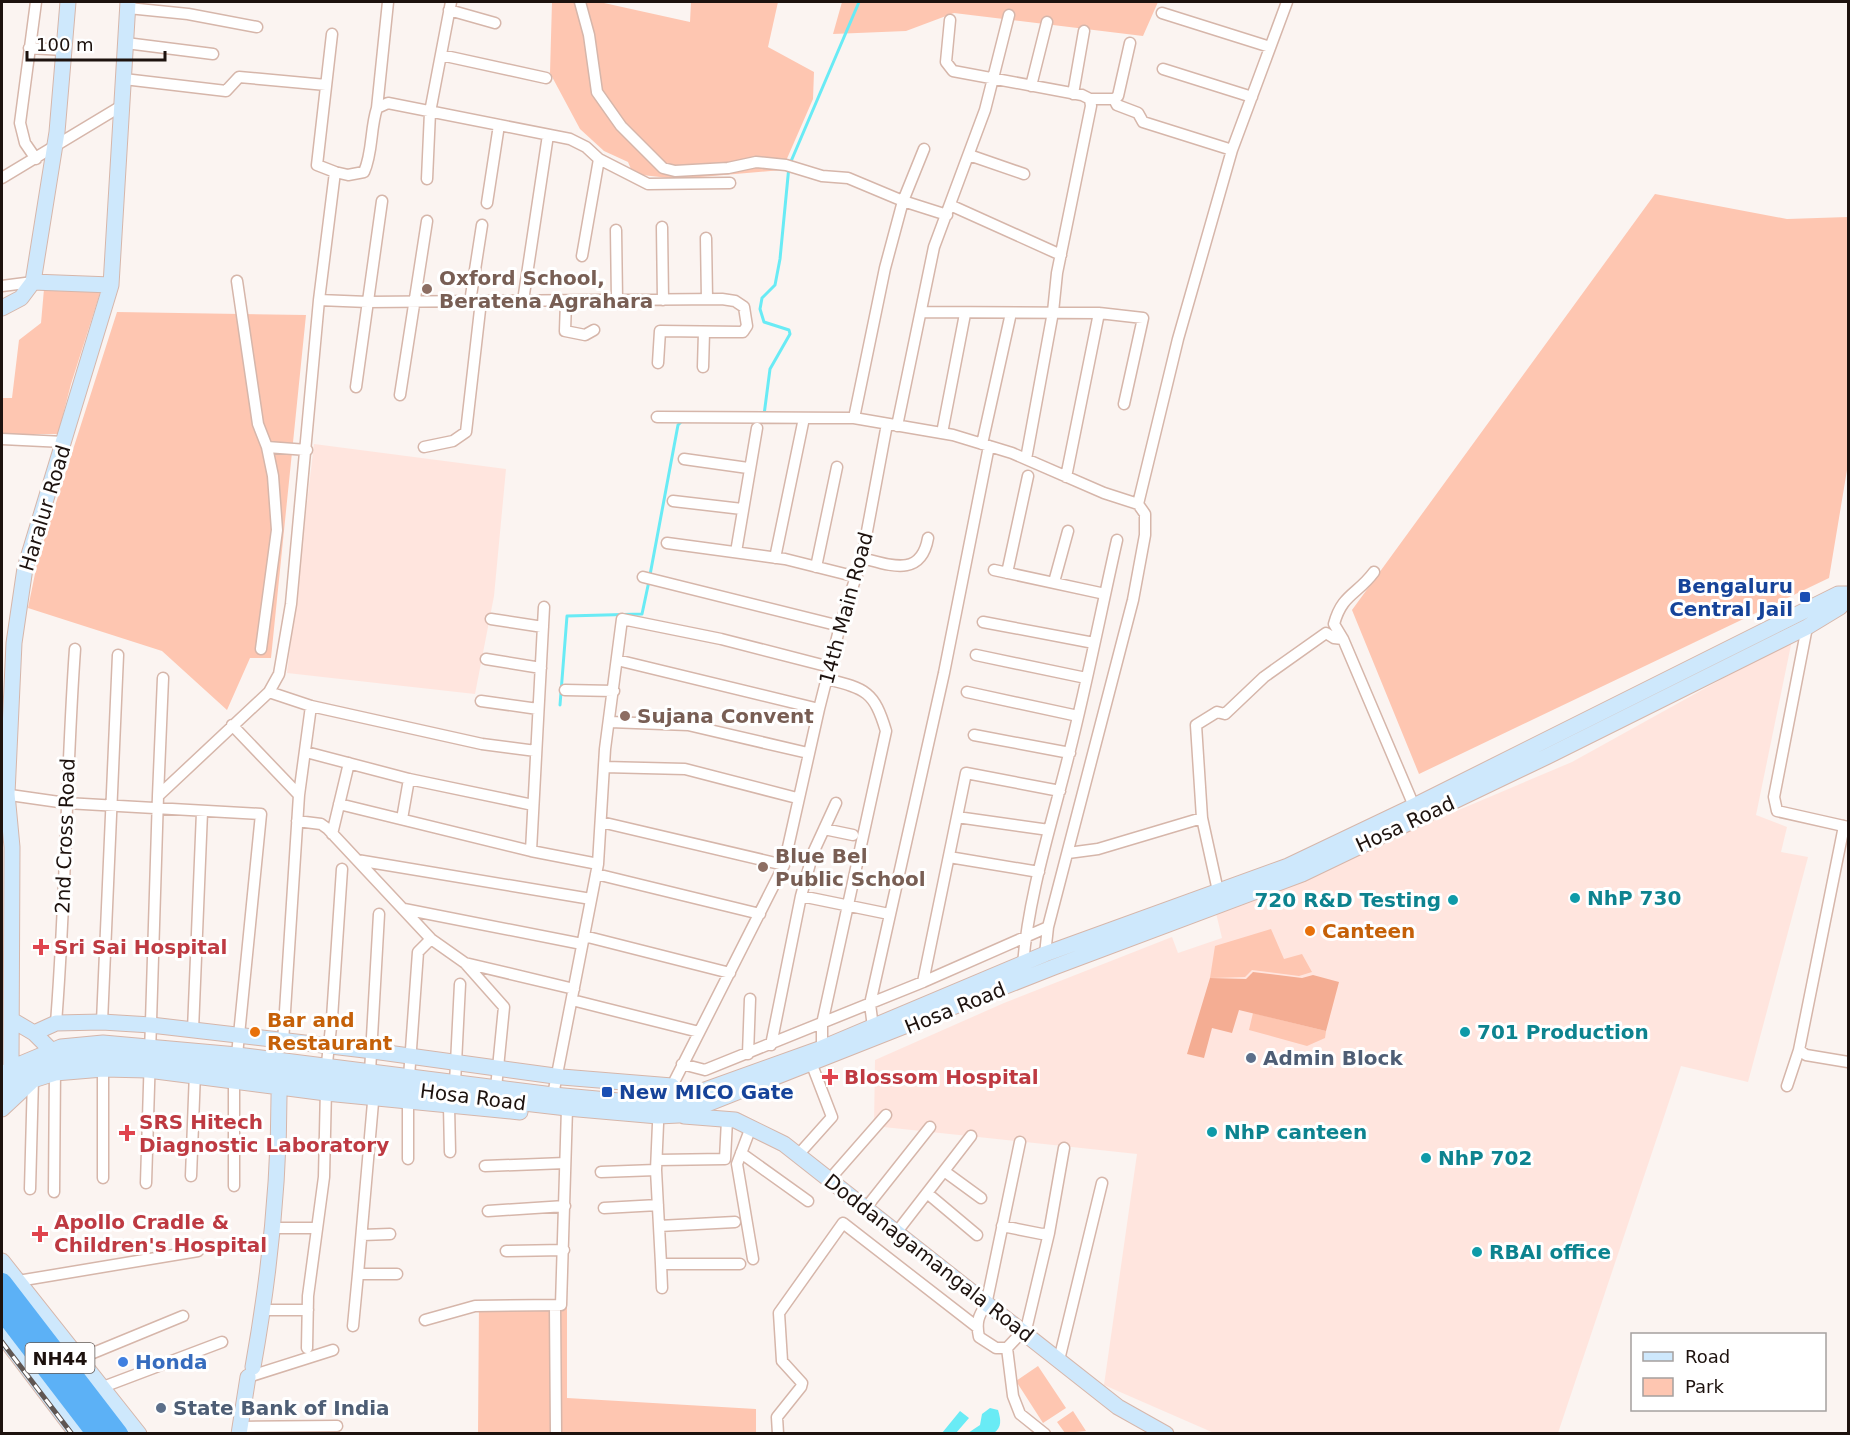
<svg xmlns="http://www.w3.org/2000/svg" width="1850" height="1435" font-family="'DejaVu Sans',sans-serif">
<style>
.industrial{fill:#ffe5de}
.green{fill:#fec6b1}
.forest{fill:#f4ad93}
.water{fill:#69ebf5}
.lines{fill:none;stroke-linecap:round;stroke-linejoin:round}
.stream{stroke:#69ebf5;stroke-width:3}
.street-casing{stroke:#d6b6aa;stroke-width:13}
.secondary-casing{stroke:#d6b6aa;stroke-width:17}
.highway-casing{stroke:#4679a5;stroke-width:22}
.street{stroke:#fff;stroke-width:10}
.secondary{stroke:#cee8fc;stroke-width:15}
.highway{stroke:#5cb1f6;stroke-width:20}
.rail-casing{stroke:#605652;stroke-width:5}
.rail{stroke:#fff;stroke-width:3;stroke-dasharray:9;stroke-linecap:butt}
.education-dot{fill:#8d6e63;stroke:#fff;stroke-width:2}
.transit-dot{fill:#1a4fb4;stroke:#fff;stroke-width:2}
.culture-dot{fill:#0f9aa8;stroke:#fff;stroke-width:2}
.food-dot{fill:#e8710a;stroke:#fff;stroke-width:2}
.health-dot{fill:#e0444e;stroke:#fff;stroke-width:2}
.service-dot{fill:#5c6f8a;stroke:#fff;stroke-width:2}
.shop-dot{fill:#3f7fe0;stroke:#fff;stroke-width:2}
.labels{text-anchor:middle;dominant-baseline:central;stroke-width:6;stroke-linejoin:round;paint-order:stroke}
.shield{fill:#fff;stroke:#615956;stroke-width:1.5}
.shield-label{font-size:18px;font-weight:bold;fill:#1d120e}
.education-label{font-size:20px;font-weight:bold;fill:#785e54;stroke:#fff;text-anchor:start}
.street-label{font-size:20px;fill:#1d120e;stroke:#fff}
.transit-label{font-size:20px;font-weight:bold;fill:#164399;stroke:#fff;text-anchor:end}
.culture-label{font-size:20px;font-weight:bold;fill:#0d838f;stroke:#fff;text-anchor:start}
.food-label{font-size:20px;font-weight:bold;fill:#c56008;stroke:#fff;text-anchor:start}
.health-label{font-size:20px;font-weight:bold;fill:#be3a42;stroke:#fff;text-anchor:start}
.service-label{font-size:20px;font-weight:bold;fill:#4e5e75;stroke:#fff;text-anchor:start}
.shop-label{font-size:20px;font-weight:bold;fill:#366cbe;stroke:#fff;text-anchor:start}
</style>
<rect width="100%" height="100%" fill="#fbf4f1"/>
<path class="industrial" d="M314,444L506,469L494,596L475,694L287,673Z
M1792,640L1756,815L1787,827L1781,852L1808,857L1748,1082L1681,1066L1558,1433H1214L1104,1385L1137,1154L874,1126L875,1060L1004,1003L1172,937L1178,953L1222,938L1216,913L1572,762Z"/>
<path class="green" d="M552,2L604,3L690,22L691,2H778L768,47L814,72L813,99L782,170L678,179L633,174L628,162L604,151L580,129L550,73Z
M842,2H1158L1143,36L954,13L906,31L833,34Z
M1655,194L1787,219L1848,217V464L1829,578L1419,774L1352,610Z
M44,289L101,290L71,384L58,434H3L2,398H12L19,340L41,323Z
M117,312L306,315L271,658H250L227,710L162,651L28,608L38,559Z
M1271,929L1284,959L1302,954L1312,972L1299,976L1252,970L1245,977L1210,978L1215,946Z
M1253,1013L1326,1031L1325,1038L1307,1046L1249,1030Z
M479,1302L567,1303V1398L756,1409V1433L478,1434Z
M1038,1366L1066,1408L1043,1423L1016,1381Z
M1073,1411L1086,1431L1065,1433L1057,1422Z"/>
<path class="forest" d="M1253,972L1302,978L1313,975L1339,982L1326,1031L1239,1010L1232,1033L1212,1028L1204,1058L1187,1054L1210,978L1246,979Z"/>
<path class="water" d="M990,1408L998,1410C1001,1420 1002,1427 994,1433H968L980,1425L982,1414Z
M960,1411L969,1418L956,1433H942Z"/>
<g class="lines">
<path class="stream" d="M764,415L770,369L790,334L789,330L764,322L760,309L762,298L775,285L780,259L789,166L859,2
M650,575L678,425L682,421
M560,705L567,616L642,614L649,581"/>
<g class="street-casing">
<path id="street" d="M36,2L20,123L25,143L36,159
M580,2L589,35L597,92L621,126L663,168L675,171L728,168L756,162L786,165L822,176L848,178L903,201L947,215
M128,8L188,14L257,27
M449,10L495,23
M1162,13L1270,47
M950,20L946,62L953,71L1082,95L1090,99L1091,106L1057,273L1053,312L1026,459
M332,34L317,165L335,172
M126,43L213,54
M29,48L64,50
M441,55L546,78
M1163,69L1252,97
M124,79L226,91L239,77L326,85
M1031,86L1047,22
M1073,94L1084,31
M1090,99H1114L1118,96L1130,43
M1114,99L1117,105L1138,113L1143,122L1232,150
M377,108L388,2
M969,155L1024,174
M599,159L648,184L730,183
M2,178L123,105
M427,179L430,112L451,2
M487,203L499,125
M950,205L1061,255
M662,227L663,300
M616,230L617,300
M706,238L707,299
M237,281L258,424L267,447L273,476L277,530L261,649
M2,286L33,282
M319,300L368,302L722,299L735,301L744,307L747,326L743,332L660,331L658,363
M523,301L548,135
M566,301L565,331L585,335L594,330
M470,302L482,225
M921,312L1099,313L1143,318L1124,404
M703,367L704,332
M356,387L382,201
M400,395L427,221
M657,417L854,418L953,435L1012,453L1104,493L1138,504L1145,514V535L1133,600L1048,927L1045,954
M854,418L885,268L903,201L924,149
M897,426L934,247L985,110L1009,15
M942,433L965,314
M2,439L64,442
M982,444L1011,313
M267,447L307,450
M424,447L453,441L466,432L481,301
M684,459L748,468
M1066,477L1099,313
M673,501L742,509
M1138,504L1178,339L1232,150L1287,2
M667,543L785,559L857,577
M736,552L757,428
M775,558L804,418
M862,558C890,565 921,578 928,538
M816,567L837,467
M994,570L1105,594
M1007,573L1028,476
M643,577L840,626
M1054,582L1068,531
M491,619L543,627
M983,622L1094,643
M1807,627L1774,797L1777,811L1848,827
M1343,639L1334,624C1342,594 1357,595 1374,572
M976,655L1086,678
M486,659L541,668
M617,660L819,709
M565,690L614,691
M269,692L311,706L482,744L536,751
M967,692L1078,716
M481,701L538,709
M610,722L688,725L808,753
M232,725L299,795
M974,735L1070,753
M306,752L409,779L533,805
M604,767L685,769L797,798
M3,794L66,803L261,814L237,1055
M158,796L163,678
M339,804L531,851L598,864
M957,817L1049,830
M1202,818L1218,891
M402,819L409,779
M297,821L321,824L328,829L431,939L465,963L504,1007L496,1088
M601,822L784,865
M1844,826L1799,1050L1806,1055L1848,1062
M824,829L853,835
M332,834L349,763
M531,851L544,607
M1068,853L1098,849L1202,818L1196,725L1217,712L1225,714L1264,677L1326,633L1334,638L1343,639L1414,806
M949,857L1039,872
M357,860L591,899
M596,874L760,914
M801,896L889,914
M404,909L582,944
M584,936L730,973
M465,963L574,989
M1023,964C1029,892 1052,823 1069,754C1087,683 1101,611 1117,540
M923,982L966,773L1060,791
M572,1000L699,1032
M102,1022L118,655
M56,1023C66,899 66,774 75,649
M873,1027L870,1004L944,673L989,446
M193,1030L202,812
M283,1042L299,795L311,706
M771,1045L801,896L813,853L836,803
M822,1048V1024L886,731C874,691 866,689 827,679
M748,1054L750,999
M682,1064L705,1070L923,982L1048,927
M326,1072L332,1018L342,869
M370,1072L379,914
M409,1077L418,952L431,939
M455,1083L460,984
M672,1086L784,865L819,709L840,626L862,558L887,424
M1787,1086L1799,1050
M553,1095L598,864L605,749L622,619L721,639L830,667
M449,1106L450,1152
M658,1124L656,1170L661,1264
M751,1127L737,1164L753,1259
M1020,1142L986,1305C978,1316 976,1323 979,1337L996,1348H1007L1022,1332
M741,1153L808,1201
M798,1155L832,1117L812,1065
M408,1159V1101
M657,1160L725,1159L727,1120
M485,1166L565,1163
M944,1171L981,1198
M601,1172L656,1170
M191,1176L195,1072
M103,1178V1064
M829,1180L886,1115
M146,1183L158,796L269,692L279,674L291,604L319,300L335,172L348,175L364,172C373,152 370,129 377,108L388,103L570,139L586,147L599,159L582,256
M234,1186V1076
M30,1189L33,1078
M54,1192L55,1067
M927,1193L977,1235
M604,1208L658,1205
M865,1209L930,1127
M488,1211L565,1206
M659,1226L735,1222
M1002,1226L1042,1234L1049,1233L1064,1148
M271,1228H317
M896,1233L971,1136
M362,1235L390,1234
M506,1251L564,1250
M358,1274L374,1091
M18,1281L198,1251
M662,1288L661,1264H740
M555,1307L556,1434
M262,1310H308
M425,1320L475,1306L561,1305L567,1108
M353,1326L358,1274H397
M1025,1334L1049,1233
M307,1348L308,1296L324,1177L326,1088
M1007,1348L1013,1396L1020,1414L1045,1434
M81,1358L183,1316
M1059,1360L1102,1183
M248,1377L333,1350
M103,1387L222,1342
M240,1427L337,1426
M778,1434L777,1417L801,1387L802,1383L782,1361L779,1313L843,1223L977,1327"/>
</g>
<g class="secondary-casing">
<path id="secondary" d="M33,282L111,285
M2,308L21,298L33,282L57,132L68,2
M12,1020L34,1033L52,1051
M34,1033L56,1023L102,1022L151,1025L373,1051L562,1077L672,1086L661,1110
M11,1068L12,847L7,794L14,643L25,568L111,285L128,2
M2,1076L11,1068L61,1047L103,1043L237,1055L553,1095L663,1105L822,1048L1045,954L1288,866L1414,806L1838,594H1848
M2,1091C40,1054 81,1058 131,1057L567,1108L658,1116L679,1115L1054,967L1302,874L1548,756L1807,627L1840,607L1848,596
M2,1109L33,1080L55,1073L103,1069L148,1070L326,1093L520,1112
M684,1116L735,1120L784,1144L1118,1407L1166,1434
M2,1261L139,1434
M2,1335L77,1434
M253,1367C270,1272 280,1176 279,1080
M239,1434L248,1377"/>
</g>
<g class="highway-casing">
<path id="highway" d="M2,1283L118,1434
M2,1310L97,1434"/>
</g>
<use href="#street" class="street"/>
<use href="#secondary" class="secondary"/>
<use href="#highway" class="highway"/>
<g class="rail-casing">
<path id="rail" d="M2,1342L72,1434"/>
</g>
<use href="#rail" class="rail"/>
</g>
<g class="education-dot">
<circle cx="427" cy="289" r="6"/>
<circle cx="625" cy="716" r="6"/>
<circle cx="763" cy="867" r="6"/>
</g>
<g class="transit-dot">
<rect x="1799" y="591" width="12" height="12" rx="3"/>
<rect x="601" y="1086" width="12" height="12" rx="3"/>
</g>
<g class="culture-dot">
<circle cx="1575" cy="898" r="6"/>
<circle cx="1453" cy="900" r="6"/>
<circle cx="1465" cy="1032" r="6"/>
<circle cx="1212" cy="1132" r="6"/>
<circle cx="1426" cy="1158" r="6"/>
<circle cx="1477" cy="1252" r="6"/>
</g>
<g class="food-dot">
<circle cx="1310" cy="931" r="6"/>
<circle cx="255" cy="1032" r="6"/>
</g>
<g class="health-dot">
<path d="M38 938h6v6h6v6h-6v6h-6v-6h-6v-6h6z"/>
<path d="M827 1068h6v6h6v6h-6v6h-6v-6h-6v-6h6z"/>
<path d="M124 1124h6v6h6v6h-6v6h-6v-6h-6v-6h6z"/>
<path d="M37 1225h6v6h6v6h-6v6h-6v-6h-6v-6h6z"/>
</g>
<g class="service-dot">
<circle cx="1251" cy="1058" r="6"/>
<circle cx="161" cy="1408" r="6"/>
</g>
<circle class="shop-dot" cx="123" cy="1362" r="6"/>
<g class="labels">
<rect class="shield" x="25.5" y="1343" width="69" height="30" rx="4.5"/>
<g class="shield-label">
<text x="60" y="1358">NH44</text>
</g>
<g class="education-label">
<text x="439" y="278">Oxford School,<tspan x="439" dy="23">Beratena Agrahara</tspan></text>
<text x="637" y="716">Sujana Convent</text>
<text x="775" y="856">Blue Bel<tspan x="775" dy="23">Public School</tspan></text>
</g>
<g class="street-label">
<text transform="translate(45 508) rotate(-73)">Haralur Road</text>
<text transform="translate(846 608) rotate(-75)">14th Main Road</text>
<text transform="translate(1405 824) rotate(-25)">Hosa Road</text>
<text transform="translate(65 836) rotate(-88)">2nd Cross Road</text>
<text transform="translate(955 1008) rotate(-22)">Hosa Road</text>
<text transform="translate(473 1097) rotate(7)">Hosa Road</text>
<text transform="translate(929 1258) rotate(38)">Doddanagamangala Road</text>
</g>
<g class="transit-label">
<text x="1793" y="586">Bengaluru<tspan x="1793" dy="23">Central Jail</tspan></text>
<text x="619" y="1092" text-anchor="start">New MICO Gate</text>
</g>
<g class="culture-label">
<text x="1587" y="898">NhP 730</text>
<text x="1441" y="900" text-anchor="end">720 R&amp;D Testing</text>
<text x="1477" y="1032">701 Production</text>
<text x="1224" y="1132">NhP canteen</text>
<text x="1438" y="1158">NhP 702</text>
<text x="1489" y="1252">RBAI office</text>
</g>
<g class="food-label">
<text x="1322" y="931">Canteen</text>
<text x="267" y="1020">Bar and<tspan x="267" dy="23">Restaurant</tspan></text>
</g>
<g class="health-label">
<text x="54" y="947">Sri Sai Hospital</text>
<text x="844" y="1077">Blossom Hospital</text>
<text x="139" y="1122">SRS Hitech<tspan x="139" dy="23">Diagnostic Laboratory</tspan></text>
<text x="54" y="1222">Apollo Cradle &amp;<tspan x="54" dy="23">Children's Hospital</tspan></text>
</g>
<g class="service-label">
<text x="1263" y="1058">Admin Block</text>
<text x="173" y="1408">State Bank of India</text>
</g>
<g class="shop-label">
<text x="135" y="1362">Honda</text>
</g>
</g>
<rect width="1850" height="1435" fill="none" stroke="#1d120e" stroke-width="6"/>
<rect x="1631" y="1333" width="195" height="78" fill="#ffffff" stroke="#a5a09f" stroke-width="1.5"/>
<rect x="1643" y="1352" width="30" height="9" fill="#cee8fc" stroke="#a5a09f" stroke-width="1.5"/>
<text x="1685" y="1363" font-size="18" fill="#1d120e">Road</text>
<rect x="1643" y="1378" width="30" height="18" fill="#fec6b1" stroke="#a5a09f" stroke-width="1.5"/>
<text x="1685" y="1393" font-size="18" fill="#1d120e">Park</text>
<path d="M27 51v9h138v-9" fill="none" stroke="#1d120e" stroke-width="3"/>
<text x="36" y="51" font-size="18" fill="#1d120e" stroke="#ffffff" stroke-width="4.5" paint-order="stroke">100 m</text>
</svg>
